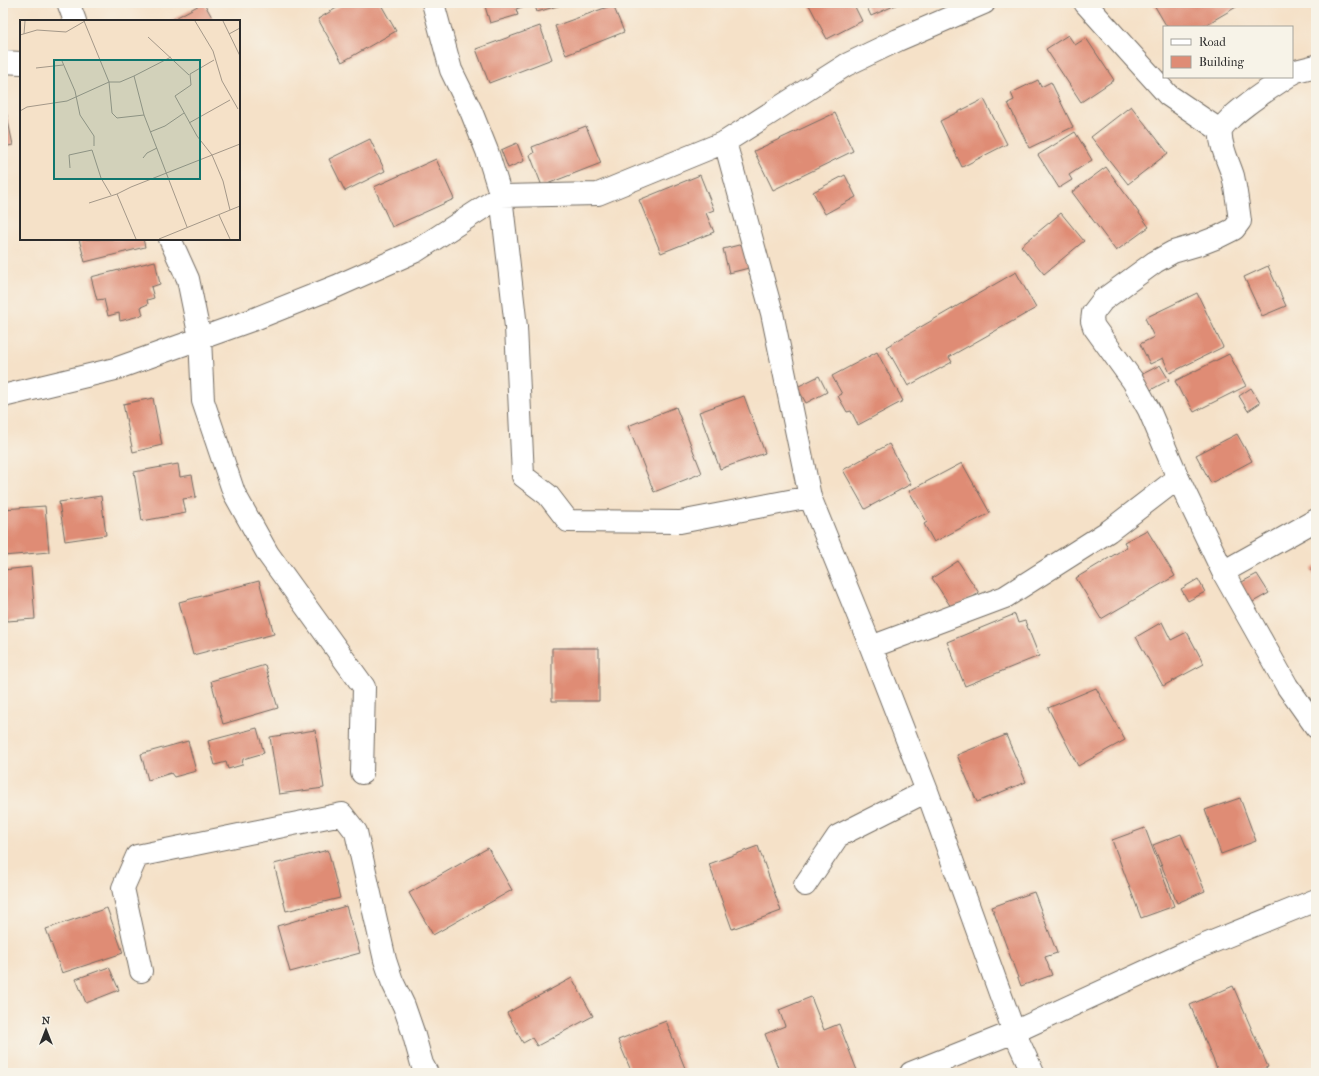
<svg xmlns="http://www.w3.org/2000/svg" width="1319" height="1076" font-family="'IM FELL French Canon',serif">
<style>
.building{fill:#df8c75}
.lines{fill:none;stroke-linecap:round;stroke-linejoin:round}
.minor-casing{stroke:#726b62;stroke-width:24}
.minor{stroke:#fff;stroke-width:22}
.inset-road{fill:none;stroke:#a49889;stroke-width:1}
.view{fill:#0f766e;fill-opacity:0.15;stroke:#0f766e;stroke-width:2}
.inset-edge{fill:none;stroke:#2b2b2b;stroke-width:2}
</style>
<rect width="100%" height="100%" fill="#f7f3e8"/>
<filter id="ink" filterUnits="userSpaceOnUse"><feTurbulence type="fractalNoise" baseFrequency=".025" numOctaves="2"/><feDisplacementMap in="SourceGraphic" scale="8" xChannelSelector="R" yChannelSelector="G"/><feConvolveMatrix kernelMatrix="1 2 1 2 8 2 1 2 1" color-interpolation-filters="sRGB"/></filter>
<filter id="wash" filterUnits="userSpaceOnUse"><feTurbulence type="fractalNoise" baseFrequency=".012" numOctaves="4" result="noise"/><feDisplacementMap in="SourceGraphic" scale="16" xChannelSelector="R" yChannelSelector="G"/><feGaussianBlur stdDeviation="0.9" result="paint"/><feColorMatrix in="noise" values="0 0 0 0 0 0 0 0 0 0 0 0 0 0 0 0 0 1.4 0 .05"/><feComposite in="paint" operator="in"/></filter>
<g filter="url(#wash)">
<rect width="100%" height="100%" fill="#f5e1c8"/>
<g id="blocks">
<path class="building" d="M203,3H204L214,21H170Z
M345,3H380L396,31L342,62L318,19Z
M484,3H534L516,9L518,15L490,23Z
M534,3H568L537,12Z
M808,3H853L862,21L827,39Z
M865,3H895L896,5L871,16Z
M1153,3H1243L1202,27H1167Z
M613,5L624,32L566,55L555,26Z
M540,26L552,59L489,83L476,49Z
M1068,35L1075,45L1086,38L1114,80L1081,102L1046,49Z
M1038,80L1041,87L1051,82L1073,127L1029,148L1008,103L1014,100L1011,93Z
M3,97L13,145L3,147Z
M984,99L1007,144L962,167L940,121Z
M1131,106L1168,153L1128,184L1091,137Z
M835,113L853,151L773,190L754,151Z
M586,126L601,163L542,186L530,155L534,153L532,147Z
M1075,132L1092,160L1069,175L1072,180L1059,188L1038,155Z
M370,139L385,171L345,191L329,159Z
M517,143L524,161L508,168L501,150Z
M436,159L454,199L392,227L374,187Z
M1106,167L1149,227L1116,251L1072,192Z
M700,175L714,210L706,213L714,232L661,253L639,200Z
M845,175L856,197L825,214L813,192Z
M1061,213L1084,241L1044,274L1021,246Z
M79,239H143L145,247L85,262Z
M743,244L749,268L729,273L723,249Z
M155,261L160,284L151,287L154,298L147,300L148,304L141,307L143,315L120,321L119,313L108,316L104,299L97,300L91,277Z
M1268,266L1286,306L1262,316L1244,277Z
M1016,272L1036,308L949,357L952,362L908,386L886,347Z
M1197,293L1223,347L1170,373L1163,358L1150,364L1140,344L1154,337L1145,318Z
M877,352L903,401L858,425L851,411L847,412L838,396L842,394L832,376Z
M1229,354L1246,386L1194,412L1185,396L1183,397L1175,381Z
M1160,365L1169,380L1145,393L1137,377Z
M819,376L827,392L806,403L797,387Z
M1251,388L1260,403L1248,411L1239,396Z
M744,396L765,453L720,469L699,412Z
M153,398L162,445L133,452L123,404Z
M676,407L702,473L654,492L628,426Z
M1237,434L1252,461L1211,483L1196,455Z
M889,444L911,484L865,509L843,470Z
M962,463L990,513L934,542L924,524L927,522L909,491Z
M178,464L180,477L192,475L196,497L183,499L186,513L142,521L134,472Z
M101,496L106,535L65,541L59,502Z
M45,506L49,552L3,556V509Z
M1147,530L1175,576L1101,619L1076,578L1127,547L1124,542Z
M958,561L979,593L953,610L932,578Z
M1316,566V578L1311,569Z
M31,567L35,619L7,621L3,570Z
M1257,574L1269,593L1251,603L1240,583Z
M1198,579L1205,592L1188,601L1181,589Z
M259,581L274,634L193,655L179,602Z
M1015,614L1018,623L1025,621L1039,656L965,686L947,642Z
M1162,622L1171,640L1187,632L1204,664L1163,686L1136,637Z
M552,648H599V701H552Z
M265,665L278,708L223,724L211,681Z
M1096,688L1125,740L1078,766L1048,708Z
M257,728L264,753L243,759L242,765L228,769L226,762L215,765L208,741Z
M315,730L324,788L279,794L270,737Z
M1006,735L1026,782L977,802L957,755Z
M188,741L196,771L174,777L171,773L148,780L141,754Z
M1240,798L1256,841L1221,854L1205,810Z
M1145,828L1174,906L1141,918L1112,840Z
M1181,834L1205,891L1177,903L1153,845Z
M758,846L781,911L732,929L709,864Z
M488,848L512,890L433,935L409,893Z
M328,850L340,898L286,911L274,864Z
M1034,892L1057,953L1045,957L1052,975L1021,986L992,907Z
M346,906L360,953L290,972L277,926Z
M107,908L123,953L62,973L46,929Z
M109,967L119,990L86,1003L76,979Z
M572,978L593,1016L537,1046L532,1038L523,1043L507,1013Z
M1233,986L1268,1067L1253,1073H1219L1190,1005Z
M811,997L824,1030L839,1024L858,1073H834V1071L829,1073H780L765,1034L785,1026L779,1010Z
M666,1021L687,1073H632L618,1040Z"/>
</g>
</g>
<g filter="url(#ink)">
<use href="#blocks" fill-opacity="0" stroke="#726b62" stroke-width="1"/>
<g class="lines">
<g class="minor-casing">
<path id="minor" d="M433,3L451,70L471,111L487,151L501,196L516,327L523,476L548,495L568,521L680,522L810,497
M1085,3L1168,95L1221,131
M69,5L75,21
M3,62L21,63
M1292,74L1296,71L1316,66
M1287,77C1275,85 1223,118 1221,131C1219,144 1229,163 1233,176C1236,190 1238,206 1240,221L1234,229L1218,237L1200,244L1173,252L1155,262L1103,300L1093,313L1092,321L1094,327L1133,381L1149,410L1178,478L1223,572L1287,686L1316,727
M725,142L772,313L810,497L871,647L927,791L1014,1032L1033,1073
M170,239L188,279L200,338L203,401L234,493L268,554L364,687L362,773
M3,396L115,369L252,320L337,286L416,251L501,196L598,194L725,142L846,65L898,40L984,3
M1223,572L1316,520
M871,647L1005,597L1109,531L1178,478
M805,885L838,836L927,791
M141,971L123,888L137,856L342,814L356,832L385,960L392,981L404,1006L413,1032L422,1064L427,1073
M911,1073L1014,1032L1190,951L1316,900"/>
</g>
<use href="#minor" class="minor"/>
</g>
</g>
<g transform="translate(20 20)">
<rect width="220" height="220" fill="#f5e1c8"/>
<path class="inset-road" d="M64,1L89,62L92,93L97,98L124,95M175,1L193,31L202,61L218,89M203,1L220,36M4,14L5,1M209,14L220,8M0,15L17,10L46,12L65,1M128,17L169,55M194,40L170,54L171,65L155,76L177,116L192,135L203,161L210,190M42,41L55,71L60,95L74,116V126M16,48L43,45M114,56L124,95L167,207M0,91L7,87L47,81L89,62H100L114,56L151,37M169,103L210,80M130,112L145,106L164,93M123,138L127,133L137,128M50,148L49,135L72,130L81,158L91,175M97,174L111,167L220,124M69,183L97,174L116,219M199,195L210,219M139,219L220,186"/>
<path class="view" d="M34,40H180V159H34Z"/>
<rect width="220" height="220" class="inset-edge"/>
</g>
<rect width="1319" height="1076" fill="none" stroke="#f7f3e8" stroke-width="16"/>
<rect x="1163" y="26" width="130" height="52" fill="#f7f3e8" stroke="#a5a39c"/>
<rect x="1171" y="39" width="20" height="6" fill="#ffffff" stroke="#a5a39c"/>
<text x="1199" y="46" font-size="12" fill="#2b2b2b">Road</text>
<rect x="1171" y="56" width="20" height="12" fill="#df8c75" stroke="#a5a39c"/>
<text x="1199" y="66" font-size="12" fill="#2b2b2b">Building</text>
<g transform="translate(46 1030)" stroke="#f7f3e8" stroke-width="3" paint-order="stroke">
<path d="M0-3L7 15L0 10L-7 15Z" fill="#2b2b2b"/>
<text y="-6" font-size="11" font-weight="bold" text-anchor="middle" fill="#2b2b2b">N</text>
</g>
</svg>
